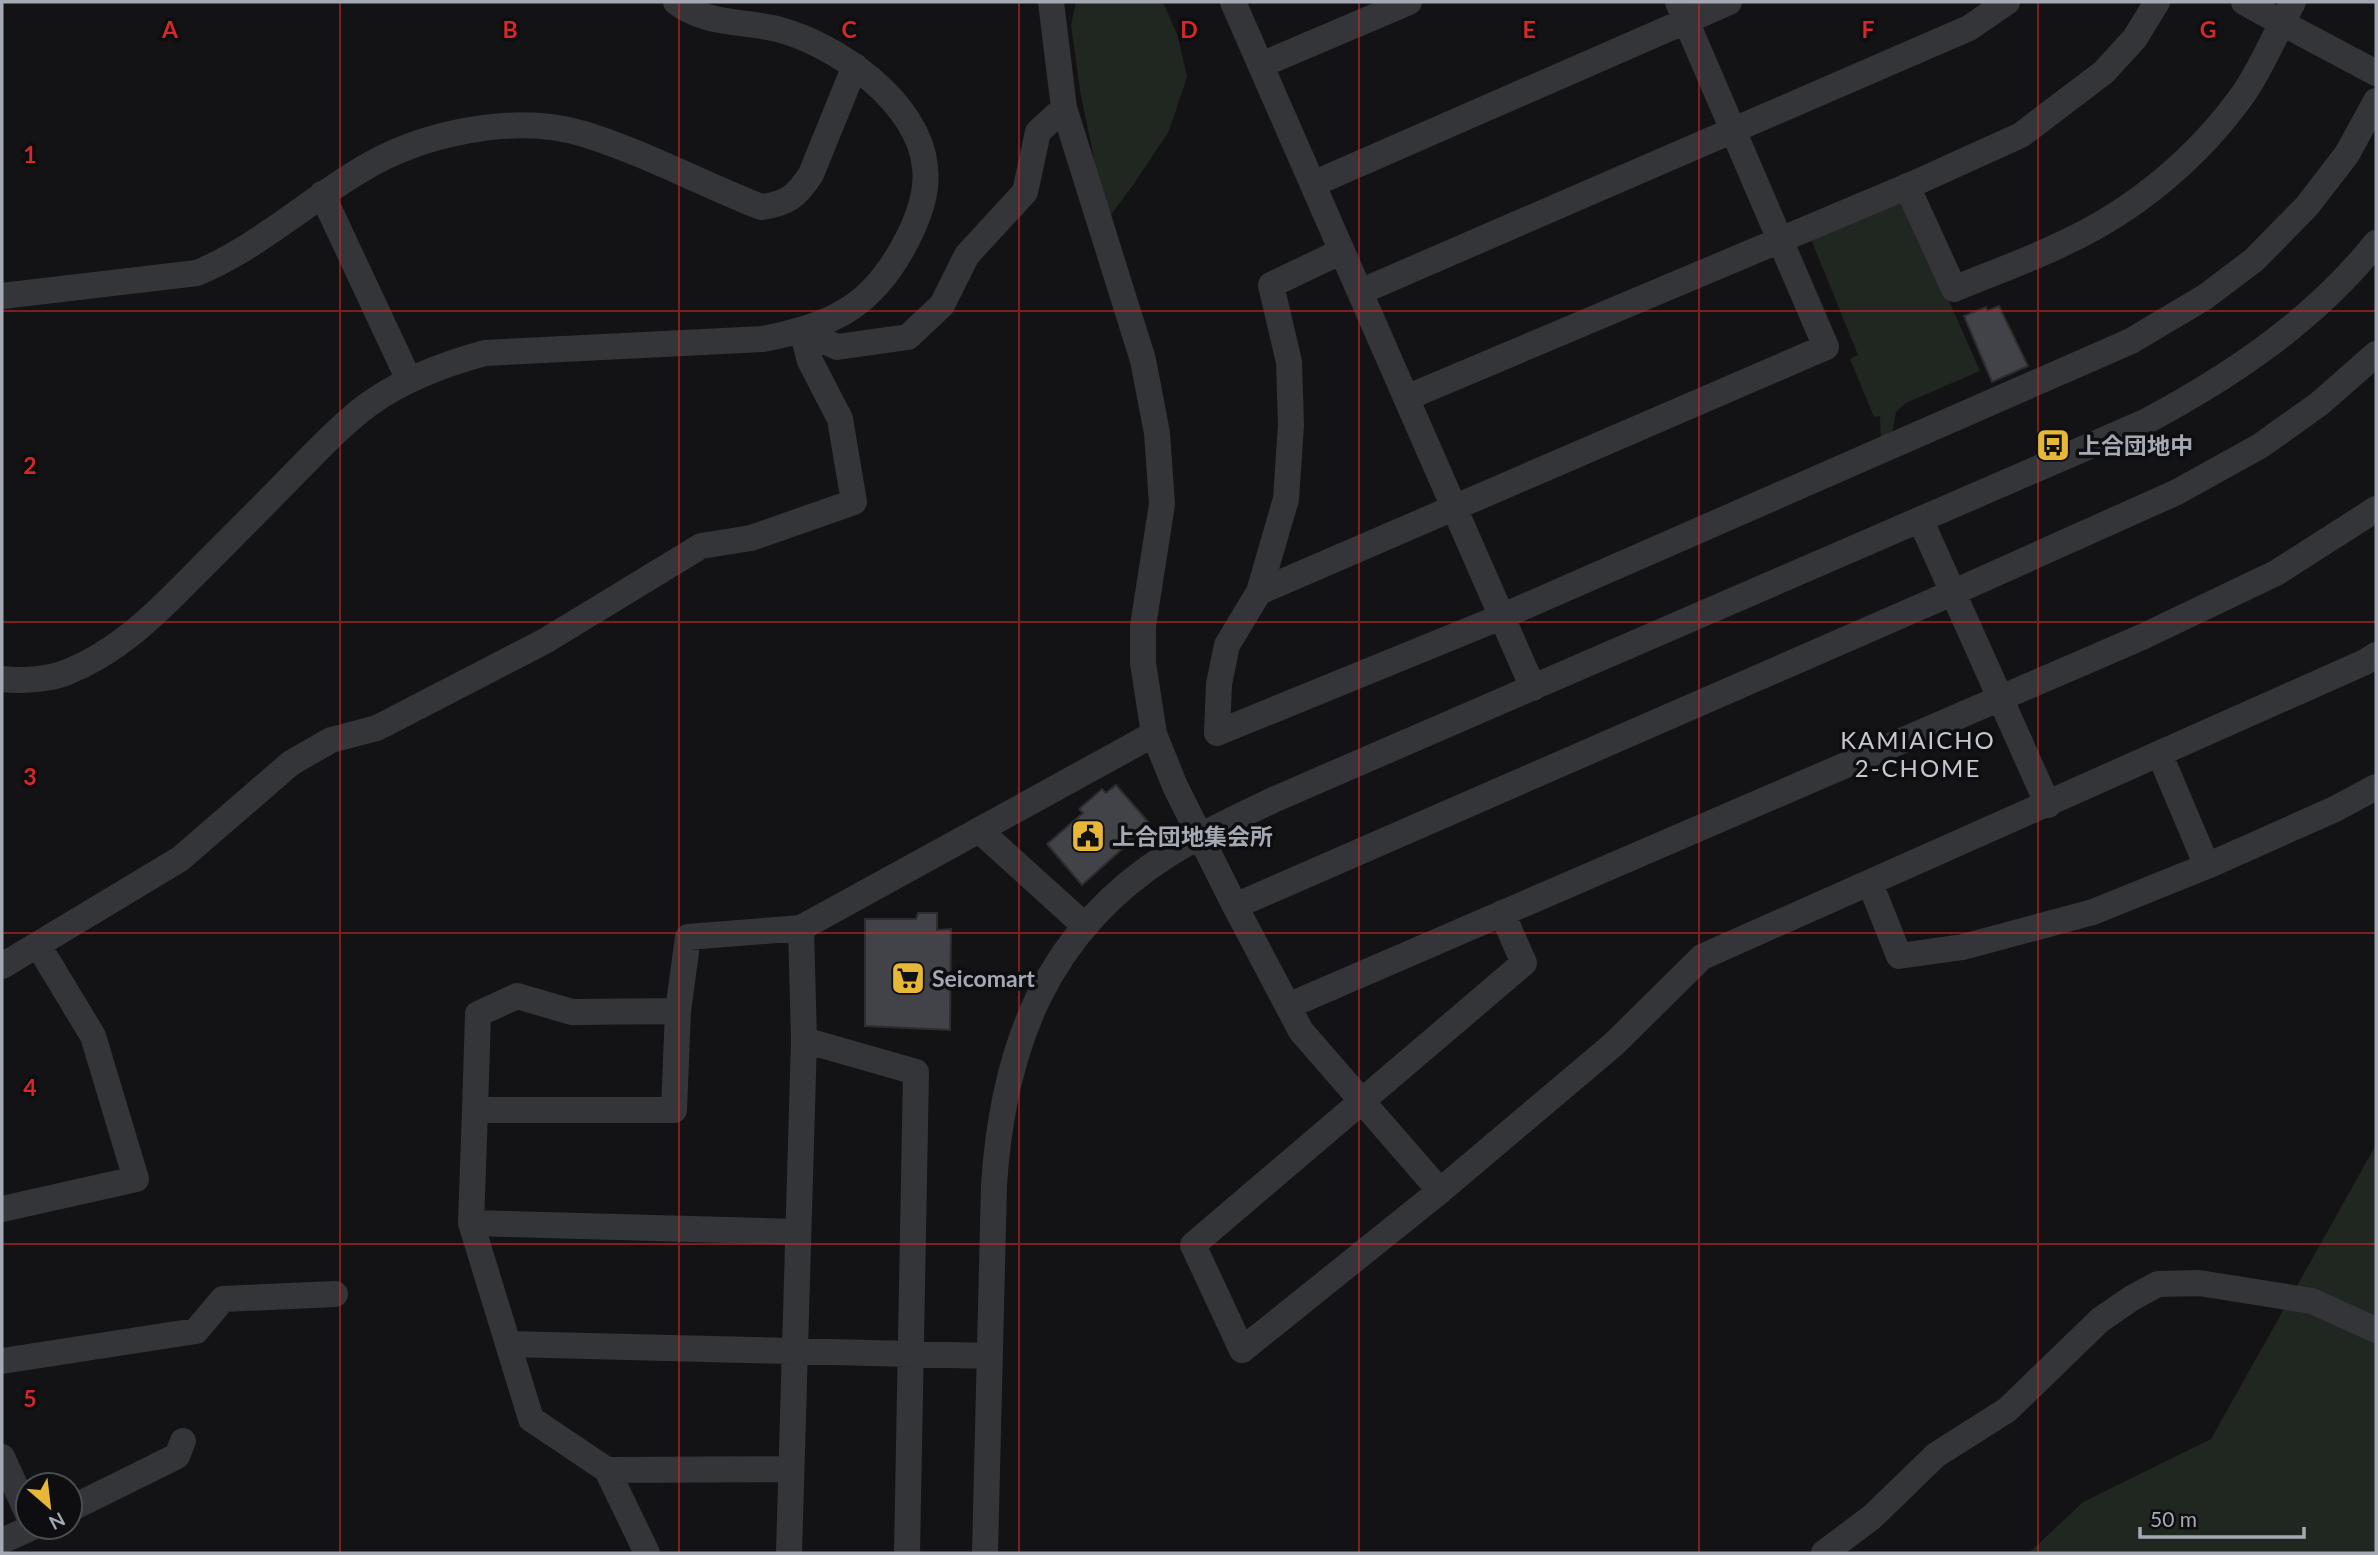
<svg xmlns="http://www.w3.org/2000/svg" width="2378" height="1555" font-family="Lato,'Noto Sans JP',sans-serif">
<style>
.green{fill:#202721}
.building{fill:#424348;stroke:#2d2d30;stroke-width:2}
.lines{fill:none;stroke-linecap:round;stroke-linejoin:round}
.minor{stroke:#343539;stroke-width:26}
.grid{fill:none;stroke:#d62828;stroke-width:2;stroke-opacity:0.55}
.labels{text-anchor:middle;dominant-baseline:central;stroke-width:7;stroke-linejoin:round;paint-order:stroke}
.poi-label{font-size:23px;font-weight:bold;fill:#a5a9b4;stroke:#0e0e10;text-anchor:start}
.neighbourhood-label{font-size:24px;letter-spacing:2px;fill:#c6c8d1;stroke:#0e0e10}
.grid-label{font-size:23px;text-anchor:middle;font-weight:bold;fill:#d62828;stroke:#0e0e10;stroke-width:7;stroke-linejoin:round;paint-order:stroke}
</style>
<rect width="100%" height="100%" fill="#131315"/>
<path class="green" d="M1076,2H1163L1178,37L1187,77L1169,131L1133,185L1101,228L1093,153L1081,96L1071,25Z
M1904,199L1980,371L1906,403L1896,412L1891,439L1881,442L1880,416L1874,417L1850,359L1858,355L1811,239Z
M2376,1145V1553H2029L2083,1502L2211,1439Z"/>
<path class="building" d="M1999,306L2028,366L1992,382L1964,316L1986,307L1987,311Z
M1116,785L1150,824L1082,885L1047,844L1083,813L1079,809L1102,789L1106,793Z
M918,913H937V930L951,929L950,1030L865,1026V919H916Z"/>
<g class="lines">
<path class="minor" d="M1051,2L1064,108L1143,360L1157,433L1162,504L1143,626V663L1154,734L1175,786L1235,906L1301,1031L1440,1191
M1233,2L1533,688
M1678,2L1826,347L1259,592L1227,645L1219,684L1217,733L1501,617L2131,341L2205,297L2254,260L2307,206L2347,154L2376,101
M2244,2L2282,23L2293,2
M1261,65L1409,2
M1313,184L1729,2
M1907,186L1954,289C1990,274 2027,261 2062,244C2134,211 2198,158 2244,93C2259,71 2270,46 2282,23L2376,73
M322,194L409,380
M1360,292L1969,28L2007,2
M2,296L197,273C257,248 304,204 359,171C420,133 514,113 584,134C645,153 702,184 761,207C787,204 797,196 811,174L855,66
M802,331L837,347L908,337L942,305L967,255L1025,192L1038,132L1064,108
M1406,398L1913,184L2021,135L2104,72L2135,38L2157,2
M1921,521L2048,805
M1259,592L1286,499L1291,425L1289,362L1271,285L1342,251
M2,679C21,681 46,680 65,673C115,654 154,616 191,578C226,543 261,508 295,473C319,449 342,424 369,404C404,379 444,364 485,353L763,339C834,325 874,306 908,238C919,216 928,192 925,167C919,102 836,44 777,29C744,21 703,24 676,2
M2160,755L2207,866L2335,809L2376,787
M979,830L1085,926
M1870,883L1899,956L1963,947L2093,912L2207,866
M1235,906L1952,593L2177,492L2260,446L2319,404L2376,354
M1502,913L1524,963L1193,1245L1242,1350L1440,1191L1614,1044L1702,957L2365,662L2376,655
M2,966L180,859L291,763L331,740L377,728L545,641L701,546L751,538L854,502L840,419L810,361L802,331
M1288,1006L2142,637L2276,573L2376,509
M804,1040L916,1072L907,1553
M475,1110L478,1014L517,996L572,1012L678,1011
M2,1209L136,1179L93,1036L38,945
M471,1223L797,1232
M508,1344L990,1356
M2,1361L196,1331L223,1299L335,1294
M2,1457L28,1514
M607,1470L790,1469
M70,1509L177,1456L183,1441
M2,1541L33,1527
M647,1553L607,1470L531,1419L471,1223L475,1110H674L678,1011L688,937L801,928
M789,1553L804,1040L801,928L1154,734
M985,1553L994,1185C1003,1046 1047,931 1169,854C1202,833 1238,817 1273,800L2145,422C2233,375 2313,321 2376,243
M1824,1553L1872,1517L1936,1455L2007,1410L2100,1320L2132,1298L2158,1284L2199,1283L2312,1301L2376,1330"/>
</g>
<path class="grid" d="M340,2V1553M679,2V1553M1019,2V1553M1359,2V1553M1699,2V1553M2038,2V1553M2,311H2376M2,622H2376M2,933H2376M2,1244H2376"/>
<defs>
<g id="bus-square" transform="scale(1.75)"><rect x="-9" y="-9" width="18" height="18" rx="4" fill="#e7b738" stroke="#0e0e10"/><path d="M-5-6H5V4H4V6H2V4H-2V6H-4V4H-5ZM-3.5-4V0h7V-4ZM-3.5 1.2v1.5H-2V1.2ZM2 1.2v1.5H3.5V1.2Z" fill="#111"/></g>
<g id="civic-square" transform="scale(1.75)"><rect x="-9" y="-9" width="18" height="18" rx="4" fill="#e7b738" stroke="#0e0e10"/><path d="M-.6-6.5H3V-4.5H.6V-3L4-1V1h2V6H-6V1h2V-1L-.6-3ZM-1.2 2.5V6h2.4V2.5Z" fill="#111"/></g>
<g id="supermarket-square" transform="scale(1.75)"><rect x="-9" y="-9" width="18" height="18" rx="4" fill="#e7b738" stroke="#0e0e10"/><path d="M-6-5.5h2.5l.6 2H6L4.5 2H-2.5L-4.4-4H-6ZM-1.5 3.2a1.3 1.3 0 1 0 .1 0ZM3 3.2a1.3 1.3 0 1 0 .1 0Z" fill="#111"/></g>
</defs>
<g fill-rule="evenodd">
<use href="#bus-square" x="2053" y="445"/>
<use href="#civic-square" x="1088" y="836"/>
<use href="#supermarket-square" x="908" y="978"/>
</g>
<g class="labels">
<g class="poi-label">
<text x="2078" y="445">上合団地中</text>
<text x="1112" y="836">上合団地集会所</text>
<text x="932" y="978">Seicomart</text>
</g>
<g class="neighbourhood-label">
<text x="1918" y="739">KAMIAICHO<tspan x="1918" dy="28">2-CHOME</tspan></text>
</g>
</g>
<g class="grid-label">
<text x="170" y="38">A</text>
<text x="510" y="38">B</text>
<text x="849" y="38">C</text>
<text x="1189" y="38">D</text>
<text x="1529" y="38">E</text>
<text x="1868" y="38">F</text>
<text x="2208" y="38">G</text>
<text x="30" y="163">1</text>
<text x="30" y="474">2</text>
<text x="30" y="785">3</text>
<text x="30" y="1096">4</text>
<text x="30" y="1407">5</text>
</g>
<rect width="2378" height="1555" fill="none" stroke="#a5a9b4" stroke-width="7"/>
<g transform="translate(49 1506) rotate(152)"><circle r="33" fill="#0e0e10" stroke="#4a4c52" stroke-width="2"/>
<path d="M0-5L12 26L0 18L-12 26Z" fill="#e7b738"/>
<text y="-10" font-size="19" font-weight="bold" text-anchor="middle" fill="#a5a9b4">N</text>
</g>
<path d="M2140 1527v10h164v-10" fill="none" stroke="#a5a9b4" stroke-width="3.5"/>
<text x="2150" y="1527" font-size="21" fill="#a5a9b4" stroke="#0e0e10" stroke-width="5" paint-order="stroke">50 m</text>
</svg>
